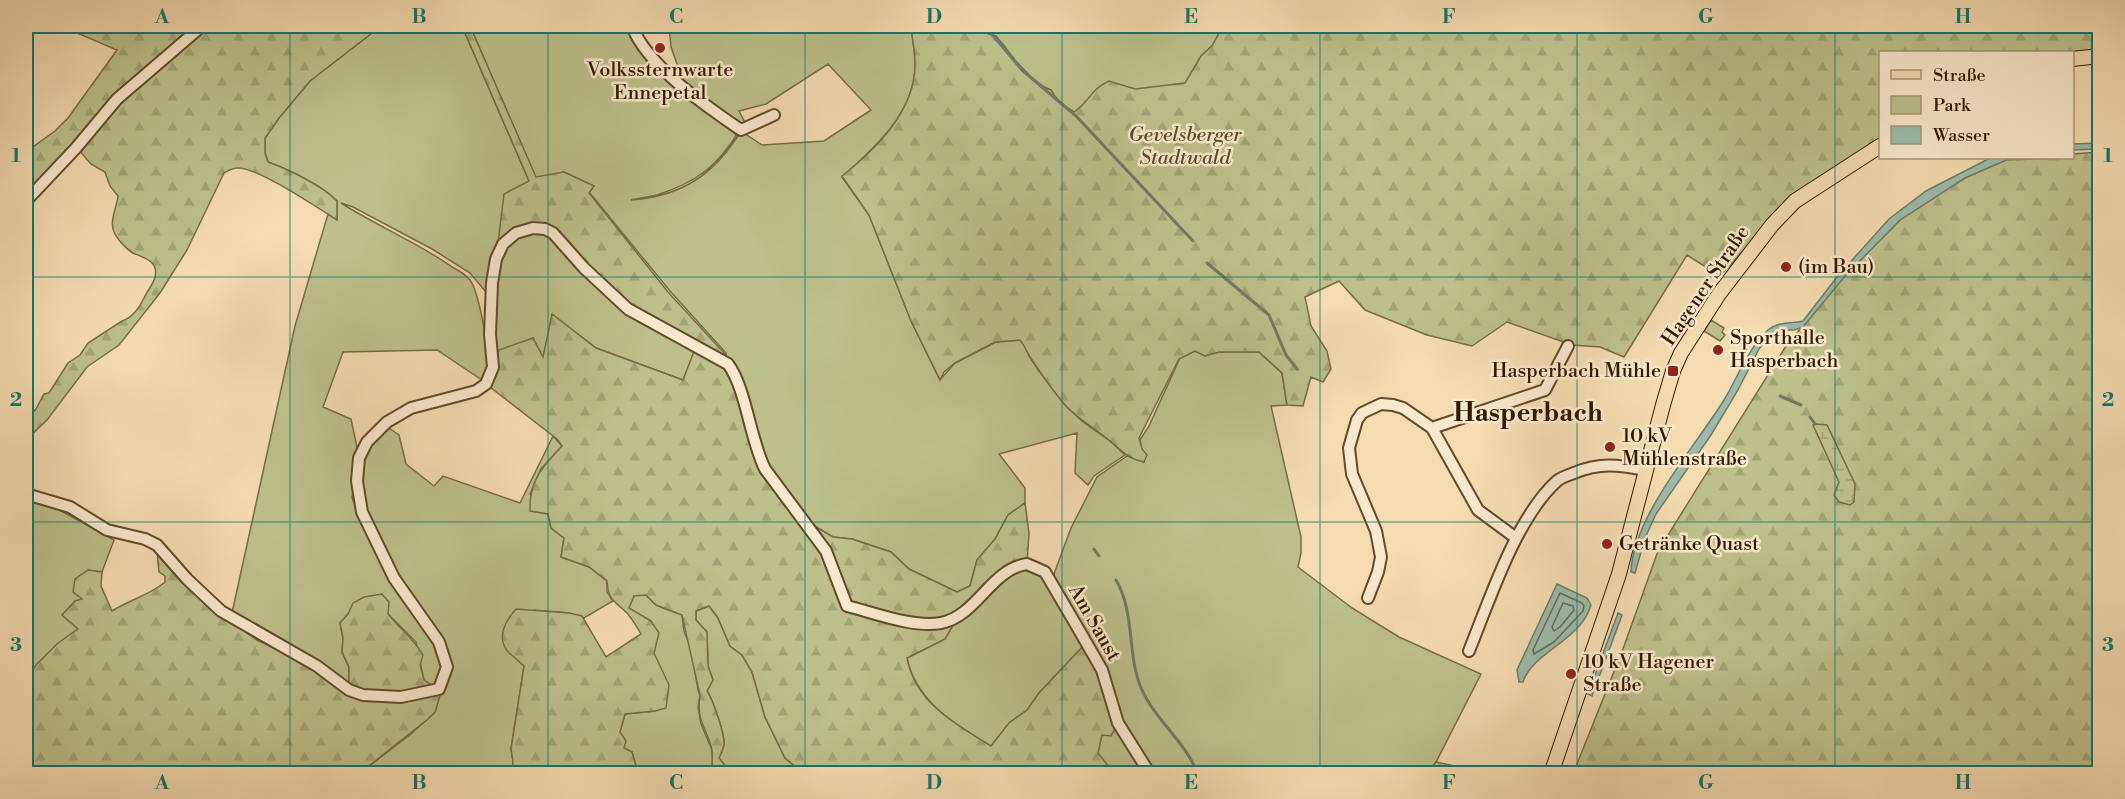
<svg xmlns="http://www.w3.org/2000/svg" width="2125" height="799" font-family="'Libre Bodoni',serif">
<style>
.green{fill:#bdc08a;stroke:#776c45;stroke-width:1.5}
.forest{fill:url(#forest-firs);stroke:#776c45;stroke-width:1.5}
.wetland{fill:url(#wetland-marsh);stroke:#776c45;stroke-width:1.5}
.garden{fill:url(#garden-furrows);stroke:#776c45;stroke-width:1.5}
.water{fill:#9cbbaa;stroke:#717a66;stroke-width:1.5}
.lines{fill:none;stroke-linecap:round;stroke-linejoin:round}
.shore{stroke:#666a55;stroke-width:1.5}
.stream{stroke:#717a66;stroke-width:3}
.minor-casing{stroke:#624a2c;stroke-width:14}
.major-casing{stroke:#311900;stroke-width:16}
.minor{stroke:#f8e8cc;stroke-width:10}
.major{stroke:#f4dbb0;stroke-width:14}
.grid{fill:none;stroke:#0f766e;stroke-width:1.5;stroke-opacity:0.55}
.poi-dot{fill:#8f2418;stroke:#f8e8cc;stroke-width:2}
.labels{text-anchor:middle;dominant-baseline:central;stroke-width:5;stroke-linejoin:round;paint-order:stroke}
.poi-label{font-size:20px;fill:#311900;stroke:#f8e8cc;text-anchor:start}
.park-label{font-size:20px;font-style:italic;fill:#5b4b29;stroke:#f8e8cc}
.street-label{font-size:20px;fill:#311900;stroke:#f8e8cc}
.district-label{font-size:26px;font-weight:bold;fill:#311900;stroke:#f8e8cc}
.neatline{fill:none;stroke:#0f766e;stroke-width:2}
.grid-label{font-size:20px;text-anchor:middle;font-weight:bold;fill:#0f766e}
</style>
<defs>
<pattern id="forest-firs" width="22" height="20" patternUnits="userSpaceOnUse" patternTransform="scale(1.5)"><rect width="22" height="20" fill="#bdc08a"/><path d="M5 1l3.5 6h-7zM16 11l3.5 6h-7z" fill="#a3a475"/></pattern>
<pattern id="wetland-marsh" width="20" height="14" patternUnits="userSpaceOnUse" patternTransform="scale(1.5)"><rect width="20" height="14" fill="#bdc08a"/><path d="M1 5h8M5 5V1M11 12h8M15 12V8" fill="none" stroke="#a3a475"/></pattern>
<pattern id="garden-furrows" width="10" height="10" patternUnits="userSpaceOnUse" patternTransform="scale(1.5)"><rect width="10" height="10" fill="#bdc08a"/><path d="M-1 1l2-2M0 10L10 0M9 11l2-2" fill="none" stroke="#a3a475"/></pattern>
</defs>
<rect width="100%" height="100%" fill="#f4dbb0"/>
<filter id="stains"><feTurbulence type="fractalNoise" baseFrequency=".00333" numOctaves="4"/><feColorMatrix values="0 0 0 0 .2 0 0 0 0 .09 0 0 0 0 .02 0 0 0 .5 -.17"/></filter>
<radialGradient id="worn" r=".72"><stop offset=".6" stop-color="#630" stop-opacity="0"/><stop offset="1" stop-color="#630" stop-opacity=".3"/></radialGradient>
<path class="green" d="M381,26H462L529,181L497,252L491,298L470,273L432,249L353,207L341,203C377,226 417,242 452,267C458,270 466,275 470,280C480,294 488,350 490,369L482,380L437,350L343,352L323,407L351,419L357,447L352,498L370,541L392,582L436,642L444,668L435,687L424,681L416,642L388,614H348L340,623L343,638L342,652L349,667V684L232,613L295,326L328,214L337,219V201C323,186 287,169 268,162L265,153V138L279,118L310,81Z
M470,26H630C649,72 699,103 739,131C718,166 697,182 657,195C649,197 638,198 631,200C682,196 714,175 741,131L762,145L824,141L871,110L828,64L766,104L739,111L747,126L740,128L685,86L671,47L669,26H911C912,38 915,50 915,63C916,111 876,147 842,177L869,215L911,321L940,380L955,363L996,342L1020,340L1025,346L1029,356L1039,371L1065,405L1083,422L1110,441L1125,455L1094,476L1088,485L1075,473L1077,433L999,454L1025,488V503L1008,515L995,539L977,560L970,586L957,592L909,569L891,552L852,539L833,537L803,519L761,456L737,376L727,363L726,353L670,291L589,192L594,186L564,172L536,178Z
M987,26H1223L1212,46L1201,56L1227,219L1064,106L1055,97L1051,90C1037,85 1025,71 1015,60C1006,50 1002,38 988,34Z
M544,230L696,348L683,380L596,348L553,315L543,358L533,338L494,365L495,267L510,238Z
M1711,320L1724,328L1722,332L1725,335L1720,341L1704,331Z
M1195,351L1205,355L1219,352H1259L1282,373L1287,405L1271,406L1301,537V553L1298,567L1352,608L1399,637L1481,674L1436,762L1428,773H1151L1119,723L1103,669L1051,582L1071,528L1097,477L1127,456L1144,462L1140,440L1149,426L1180,358Z
M389,428L399,435L406,464L434,486L443,476L520,503L553,436L562,446L541,469L530,494L548,513L551,528L564,538L561,557L589,567L607,581V592L613,601L584,618L569,613L534,610L508,651L524,666L511,749L513,761L512,773H360L411,734L435,712L447,667L395,577L364,511L360,459L372,438Z
M26,501L56,508L114,540L102,572L88,570L83,599L63,615L78,629C57,644 40,659 26,680Z
M1037,569L1086,643L1039,693L1027,710L1009,723L991,746C956,725 916,702 907,658L945,639L958,617L1010,571Z
M634,595H646L656,605L682,615L684,631L692,651L698,690L700,695L698,707L701,724L712,750L713,773H638L632,752L624,748L620,732L625,714L655,711L654,653L651,621L628,608Z
M709,606L718,618L730,646L742,655L752,672L765,717L785,758L803,773H731L719,758C720,754 723,749 724,745C725,734 713,700 707,691L713,680L708,666L707,632L696,620V611Z
M1118,724L1149,773H1114L1097,753L1102,735Z"/>
<path class="forest" d="M61,26H381L310,81L279,118L265,138V153L268,162C288,169 323,186 337,201V220C318,208 256,166 237,168C232,168 228,171 224,173L187,250L160,293L119,345L87,367L47,420L28,438L26,434V420L36,409L44,394L49,393L68,363L80,355L88,343L122,321C132,318 140,307 144,298C147,291 153,285 155,277C159,261 144,258 133,253C126,249 117,239 114,232C109,221 117,207 118,196L110,186L105,172L91,164L76,147L26,197V152L55,131L68,118L117,50Z
M462,26H470L536,177L564,172L594,186L589,193L668,292L725,354L726,365L759,456L800,518L833,537L852,539L891,552L909,569L957,592L970,586L977,560L995,539L1008,515L1025,503L1029,533L1027,564L1019,565L960,613L945,639L907,658C915,702 956,725 991,746L1009,723L1027,710L1039,693L1086,643L1118,724L1111,736L1102,735L1098,753L1114,773H803L785,758L765,717L752,672L742,655L730,646L718,618L709,606L696,611V620L707,632L708,666L713,680L707,691C713,700 725,735 724,745C723,749 721,754 719,758L731,773H713C711,766 713,757 712,750C707,727 696,723 700,695L682,615L656,605L646,595L634,596L629,608L651,621L659,633L654,653L669,685L666,708L655,711L625,714L620,732L626,741L624,748L632,752L638,773H512L513,761L511,749L524,666C519,661 514,657 509,653C495,638 506,620 516,609L569,613L582,616L606,657L641,634C637,627 632,619 627,613C615,601 608,601 607,581L589,567L561,557L564,538L551,528L548,514L530,511C529,481 542,467 562,446L557,439L486,384L499,350L533,338L543,357L552,314L596,348L683,380L696,346L628,308L560,237L533,227L497,252L504,194L529,181Z
M911,26H987L988,34L996,36L1015,61L1039,85L1051,90C1056,100 1064,106 1074,112C1089,102 1091,89 1109,81L1135,89L1185,83L1201,56L1212,46L1223,26H2099V48L2073,57L2072,52H1880V141L1792,198L1720,276L1687,255L1624,357L1600,347L1572,345L1507,322L1472,346L1427,335L1365,310L1339,281L1305,297L1311,326L1327,351L1331,369L1323,382L1311,377L1303,406L1287,405L1282,373L1259,352H1219L1205,356L1195,351L1179,359L1139,438L1142,449L1147,455L1144,462C1128,459 1121,450 1109,440C1094,428 1078,419 1065,405C1053,391 1042,375 1032,360C1027,353 1025,346 1020,340L995,342L955,363L944,372L940,380L911,321L869,215L842,176C876,149 916,110 915,63C915,50 912,38 911,26Z
M2099,152V773L1573,774L1623,649L1658,551L1786,346L1845,276L1870,250L1900,220L1923,203L1965,178L2003,160L2072,158L2073,154Z
M157,552L238,627L257,640L349,684V667L342,652L343,638L340,623L348,614L353,603L364,597L382,594L389,602L388,614C400,629 413,638 423,655L420,665L424,680L441,692L435,712L428,719L360,773L26,774V680L36,665L58,643L78,629L62,615L75,601L82,599L73,592L75,579L88,570L102,572L101,586L112,611C129,600 150,595 165,582V576L159,572Z"/>
<path class="wetland" d="M1815,424L1827,425L1855,484L1854,502L1850,505L1839,502L1834,495L1839,482L1813,425Z"/>
<path class="garden" d="M1436,762L1459,767L1464,773H1428Z"/>
<path class="water" d="M2099,143V149L2073,150V144Z
M1990,158H2011L1965,178L1900,220L1845,276L1803,327L1794,330H1778L1768,338L1759,349L1738,390L1711,435L1656,514L1645,538L1635,573L1631,572C1633,516 1695,447 1724,400C1738,377 1748,348 1768,330C1779,321 1790,324 1803,321L1837,277L1889,219L1926,191Z
M1557,584L1587,598L1591,605C1580,642 1533,651 1523,682H1519L1517,670Z
M1618,613L1622,615L1592,696L1588,694Z"/>
<g class="lines">
<path class="shore" d="M1560,593L1582,603L1584,606L1583,611L1554,642L1534,654L1533,650Z
M1563,603L1573,606L1574,610L1560,627L1554,631L1552,627Z"/>
<path class="stream" d="M985,26L1022,70L1076,116L1193,241
M1207,263L1269,315L1286,355L1297,369
M1780,396L1801,405
M1810,417L1815,424
M1094,549L1099,556
M1116,580C1135,612 1127,654 1141,688C1155,720 1185,741 1198,774
M1476,774L1480,771"/>
<g class="minor-casing">
<path id="minor" d="M632,26C647,66 706,106 741,130L774,115
M26,201L76,148L117,99L202,26
M1432,428L1545,390L1568,346
M26,494L70,507L107,530L145,539L157,545L187,579L221,611L317,666L349,690L363,695L401,697L439,689L447,667L439,642L394,578L362,512L357,481L359,458L367,442L387,422L411,408L476,391L486,384L493,367L490,334L492,283L496,259L503,244L516,233L533,228L545,229L553,233L584,268L628,309L728,364C746,388 750,439 765,469L826,551L847,606C875,613 913,628 941,623C977,616 991,569 1027,564L1045,572L1079,630L1102,670L1118,723L1150,774
M1368,598L1378,572L1381,557L1376,531L1352,474L1349,448L1357,420L1362,413L1381,404L1393,405L1403,408L1432,428L1478,510L1516,538
M1469,651C1490,599 1516,518 1557,481C1562,477 1569,475 1574,473C1600,462 1619,465 1646,470"/>
</g>
<g class="major-casing">
<path id="major" d="M2072,59L2100,56
M1551,774L1619,574L1663,405L1673,371L1681,353L1719,294L1772,225L1795,201L1880,146"/>
</g>
<use href="#minor" class="minor"/>
<use href="#major" class="major"/>
</g>
<path class="grid" d="M290,26V774M548,26V774M805,26V774M1062,26V774M1320,26V774M1577,26V774M1835,26V774M26,277H2100M26,522H2100"/>
<g class="poi-dot">
<circle cx="660" cy="48" r="6"/>
<circle cx="1786" cy="267" r="6"/>
<circle cx="1718" cy="350" r="6"/>
<rect x="1667" y="365" width="12" height="12" rx="3"/>
<circle cx="1610" cy="447" r="6"/>
<circle cx="1607" cy="544" r="6"/>
<circle cx="1571" cy="674" r="6"/>
</g>
<g class="labels">
<g class="poi-label">
<text x="660" y="70" text-anchor="middle">Volkssternwarte<tspan x="660" dy="23">Ennepetal</tspan></text>
<text x="1798" y="267">(im Bau)</text>
<text x="1730" y="338">Sporthalle<tspan x="1730" dy="23">Hasperbach</tspan></text>
<text x="1661" y="371" text-anchor="end">Hasperbach Mühle</text>
<text x="1622" y="436">10 kV<tspan x="1622" dy="23">Mühlenstraße</tspan></text>
<text x="1619" y="544">Getränke Quast</text>
<text x="1583" y="662">10 kV Hagener<tspan x="1583" dy="23">Straße</tspan></text>
</g>
<g class="park-label">
<text x="1185" y="135">Gevelsberger<tspan x="1185" dy="23">Stadtwald</tspan></text>
</g>
<g class="street-label">
<text transform="translate(1706 286) rotate(-56)">Hagener Straße</text>
<text transform="translate(1094 623) rotate(60)">Am Saust</text>
</g>
<g class="district-label">
<text x="1528" y="413">Hasperbach</text>
</g>
</g>
<rect width="2125" height="799" fill="none" stroke="#f4dbb0" stroke-width="66"/>
<rect x="1879" y="51" width="195" height="108" fill="#f8e8cc" stroke="#a8957a" stroke-width="1.5"/>
<rect x="1891" y="70" width="30" height="9" fill="#f4dbb0" stroke="#a8957a" stroke-width="1.5"/>
<text x="1933" y="81" font-size="18" fill="#311900">Straße</text>
<rect x="1891" y="96" width="30" height="18" fill="#bdc08a" stroke="#a8957a" stroke-width="1.5"/>
<text x="1933" y="111" font-size="18" fill="#311900">Park</text>
<rect x="1891" y="126" width="30" height="18" fill="#9cbbaa" stroke="#a8957a" stroke-width="1.5"/>
<text x="1933" y="141" font-size="18" fill="#311900">Wasser</text>
<rect x="33" y="33" width="2059" height="733" class="neatline"/>
<g class="grid-label">
<text x="162" y="23">A</text>
<text x="419" y="23">B</text>
<text x="676" y="23">C</text>
<text x="934" y="23">D</text>
<text x="1191" y="23">E</text>
<text x="1449" y="23">F</text>
<text x="1706" y="23">G</text>
<text x="1963" y="23">H</text>
<text x="16" y="162">1</text>
<text x="2108" y="162">1</text>
<text x="16" y="406">2</text>
<text x="2108" y="406">2</text>
<text x="16" y="651">3</text>
<text x="2108" y="651">3</text>
<text x="162" y="789">A</text>
<text x="419" y="789">B</text>
<text x="676" y="789">C</text>
<text x="934" y="789">D</text>
<text x="1191" y="789">E</text>
<text x="1449" y="789">F</text>
<text x="1706" y="789">G</text>
<text x="1963" y="789">H</text>
</g>
<rect width="100%" height="100%" filter="url(#stains)"/>
<rect width="100%" height="100%" fill="url(#worn)"/>
</svg>
